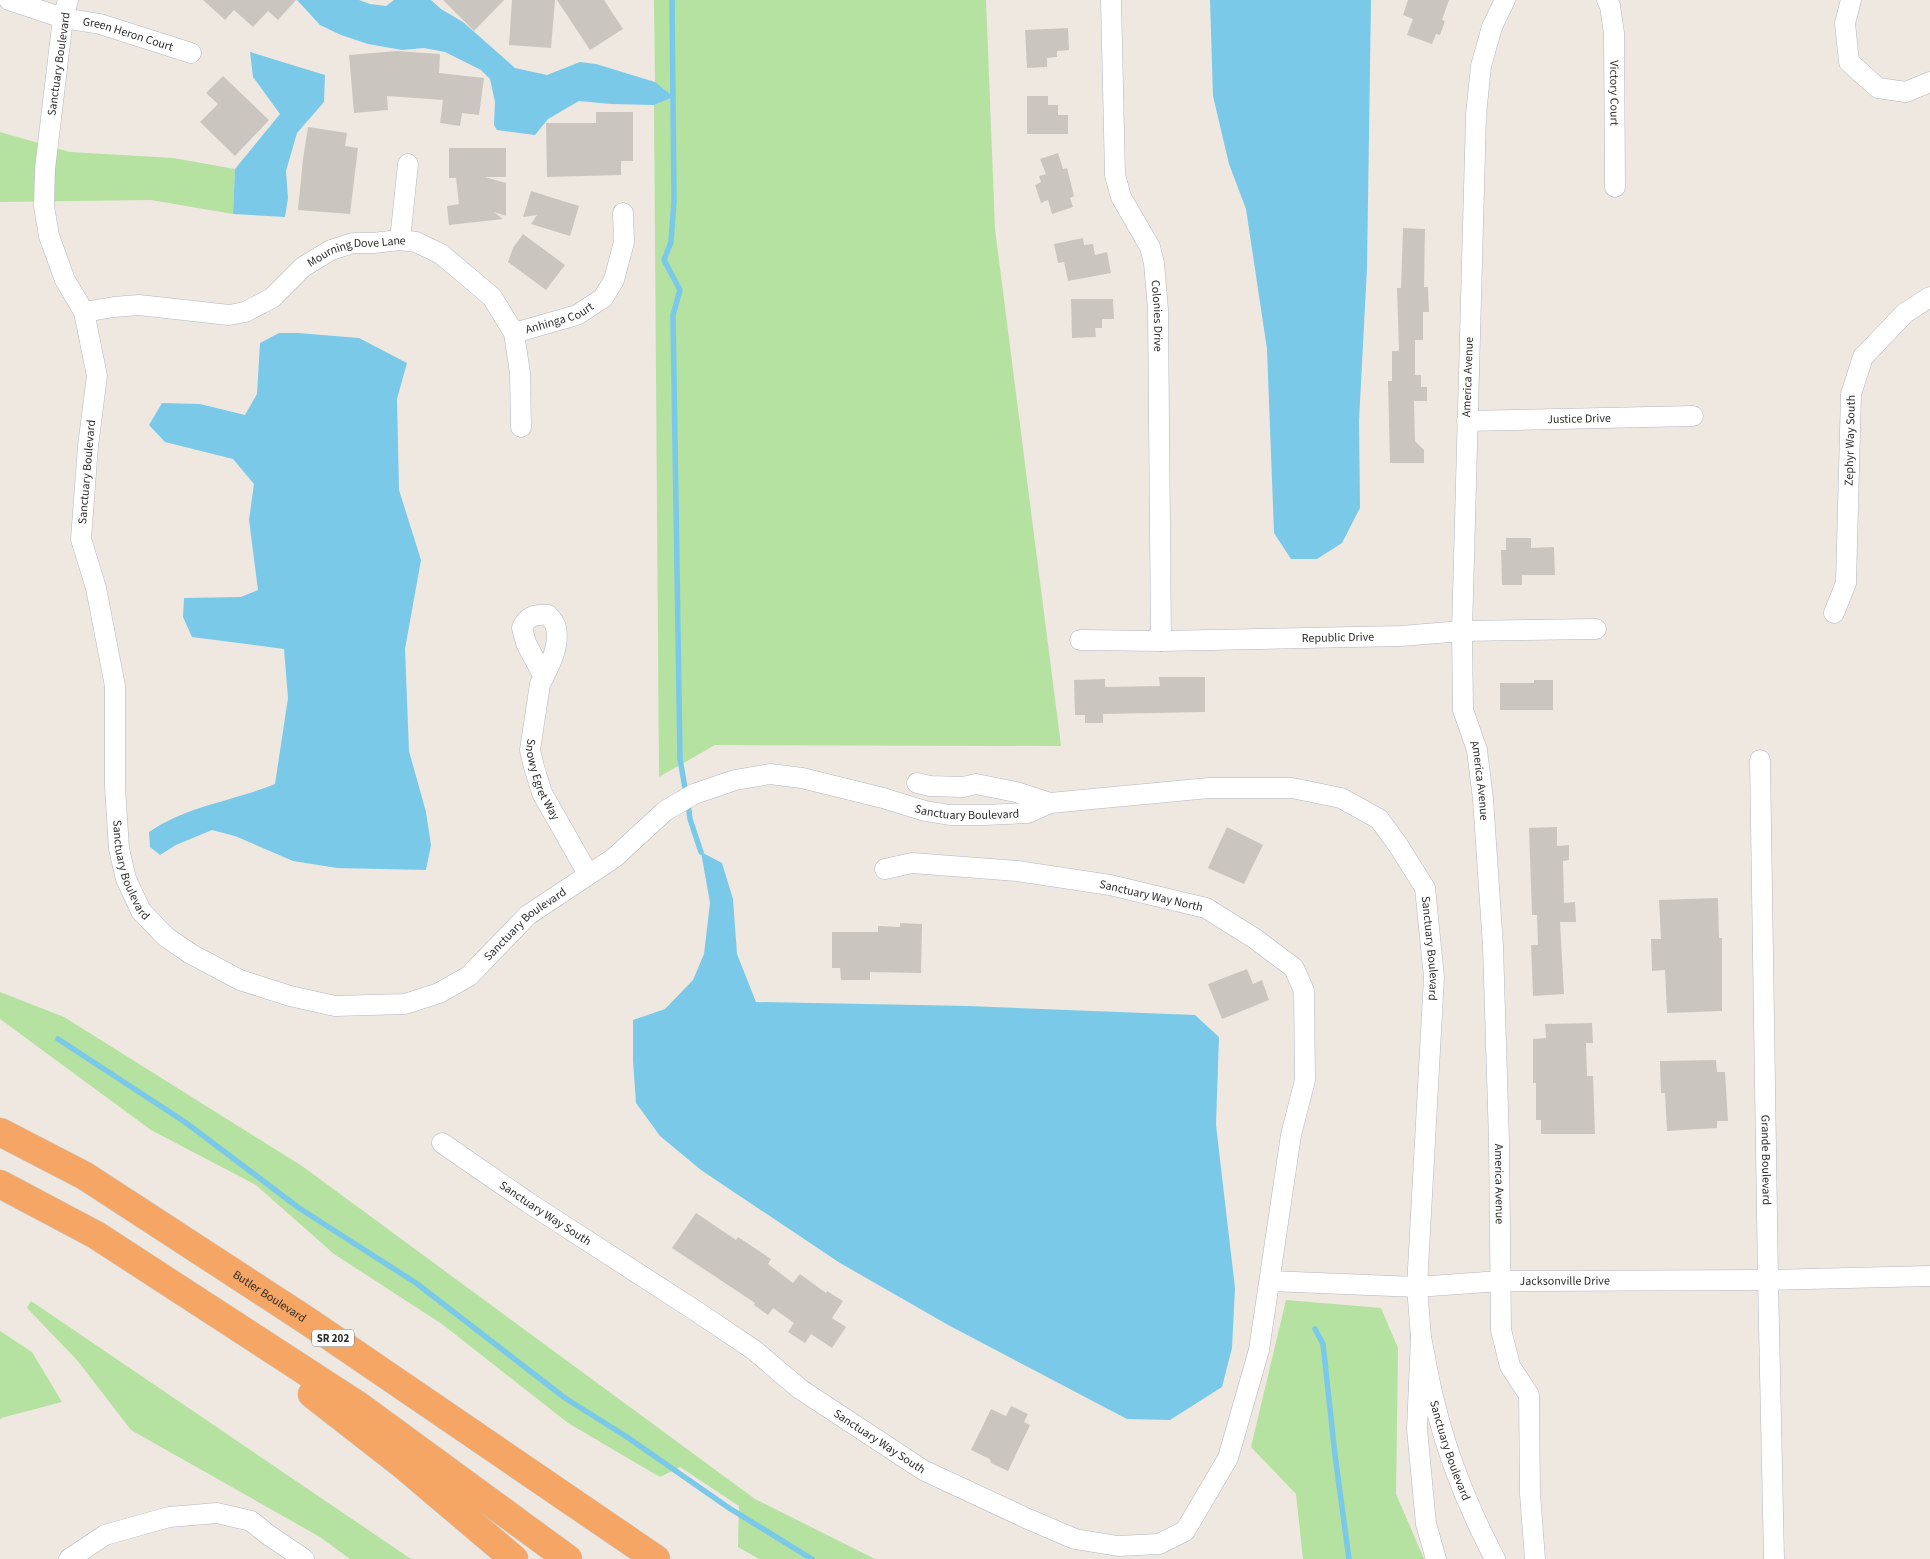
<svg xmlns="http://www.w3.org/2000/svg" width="1930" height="1559" font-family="'Source Sans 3',sans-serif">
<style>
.green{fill:#b5e1a1}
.water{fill:#7bc9e9}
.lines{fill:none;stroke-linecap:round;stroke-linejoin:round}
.stream{stroke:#7bc9e9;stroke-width:5.5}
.building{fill:#cac6bf}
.minor-casing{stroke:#b4b6bf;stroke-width:21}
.highway-casing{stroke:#c8c8c8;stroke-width:29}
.minor{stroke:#fff;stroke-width:20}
.highway{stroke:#f6a664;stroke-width:28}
.labels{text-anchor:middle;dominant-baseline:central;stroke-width:4;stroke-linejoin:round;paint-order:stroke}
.shield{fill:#fff;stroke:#6c6c6c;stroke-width:1}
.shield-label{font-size:11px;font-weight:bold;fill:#2d2d2d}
.street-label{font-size:12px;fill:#2d2d2d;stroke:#fff}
</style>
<rect width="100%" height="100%" fill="#eee8e1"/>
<path class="green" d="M654,0H986L995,229L1061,746L715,745L659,777L654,105L674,97L655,82Z
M0,132L70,152L173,158L235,169L233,214L151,200L0,202Z
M0,992L64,1017L302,1166L755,1499L875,1559H759L738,1547L739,1506L680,1467L660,1477L568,1423L442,1324L334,1254L256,1185L151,1130L0,1019Z
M1286,1300L1381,1308L1398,1348L1396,1494L1424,1559H1303L1296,1494L1251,1447Z
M31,1301L411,1559H350L320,1537L131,1430L77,1360L27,1308Z
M0,1331L32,1352L62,1402L1,1418L0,1420Z"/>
<path class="water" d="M297,0H359L370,4L386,6L394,0H431L441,9L463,22L515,68L547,75L580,62L596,64L655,82L674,97L654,105L611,104L579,101L548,119L535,135L497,130L494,125L495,102L490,79L481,70L445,52L424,48L402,50L368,44L341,35L320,25Z
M1210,0H1371L1367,268L1359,421L1360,508L1342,543L1317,559H1291L1274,533L1267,349L1246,209L1229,164L1213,96Z
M250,52L325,75L324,102L297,133L286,171L288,198L285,217L233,214L235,169L280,114L253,77Z
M279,333H298L359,338L407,363L397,399L399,490L421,560L405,649L409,751L426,812L431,845L426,870L337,868L293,861L235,836L212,830L176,845L160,855L150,847L149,832C186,806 233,801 275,784L288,698L284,649L192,637L183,617L184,598L241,597L258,590L249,520L254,484L233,459L165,442L149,425L162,403L200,404L245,415L257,394L260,343Z
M701,852L722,863L733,899L737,954L756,1002L968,1006L1195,1015L1219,1037L1216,1125L1235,1288L1232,1348L1222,1387L1170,1420L1127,1419L950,1326L840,1263L701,1170L660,1136L636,1103L633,1061V1020L665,1009L693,980L704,954L710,903Z"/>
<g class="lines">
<path class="stream" d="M672,0L674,201L671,242L664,260L680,290L673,315L680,759L686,794
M688,803L690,819L701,852
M58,1039L185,1122L299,1208L416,1283L565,1398L627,1437L729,1508L812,1559
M1315,1329L1323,1344L1335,1455L1349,1559"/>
</g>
<path class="building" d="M203,0H296L278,20L268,11L253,27L234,10L225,20Z
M443,0H504L474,31Z
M512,0H555L551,48L509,45Z
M557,0H604L623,29L590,50Z
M1408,0H1449L1442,20L1445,21L1440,35L1436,34L1432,44L1407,35L1413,19L1403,15Z
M1068,28L1069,50L1057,51V57L1047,58V67L1027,68L1025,30Z
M397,51L440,54L439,73L484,78L479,115L462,113L460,126L440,123L443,100L387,96L388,110L354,113L349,55Z
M223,76L269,120L235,156L200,122L218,104L206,93Z
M1027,96H1048V105H1058V115H1068V134H1027Z
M596,112H633V161H621V175L547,177L546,123H596Z
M308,127L347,133L345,146L358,148L350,214L298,210L303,159Z
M449,148H506V177H485L506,183V216L494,212L503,219L449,225L447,206L459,204L456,178H449Z
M1058,153L1063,169L1067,168L1074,196L1070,198L1073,207L1052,214L1048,200L1041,203L1035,185L1041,182L1039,176L1046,174L1040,159Z
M531,191L579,206L570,236L531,224L537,215L523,217Z
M1403,228L1425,229L1424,287H1428L1429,312H1423V340H1415V375H1421V387H1427V401H1414L1415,441L1424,450V463H1390L1388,381H1392V351H1399L1397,288H1401Z
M523,234L565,265L546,290L508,262L513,248Z
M1083,238L1084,245L1093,244L1095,255L1107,252L1111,273L1068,281L1064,262L1058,263L1054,244Z
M1071,299H1113L1114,319H1102V328H1095L1096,337L1072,338Z
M1506,538H1531V548L1554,547L1555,575H1522V585H1502L1501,550H1506Z
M1159,677H1205V712L1103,714V723H1085V715H1075L1074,680L1105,679V687L1160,686Z
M1534,680H1553V710H1500V683H1534Z
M1227,827L1263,845L1244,884L1208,868Z
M1557,827V846L1569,845V860L1563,861L1564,903L1575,902L1576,922H1560L1564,994L1533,996L1531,945H1538L1537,915H1532L1529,828Z
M1718,898L1719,938H1722V1011L1667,1013L1665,970L1652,971L1651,939H1661L1659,900Z
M900,923L922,924L921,973L870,972V980H841L840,968H832V932H878V926L900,927Z
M1247,969L1253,984L1262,980L1269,1000L1222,1019L1208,984Z
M1592,1023L1593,1043H1586L1587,1076H1593L1595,1134H1541V1120H1536V1083H1533V1039L1546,1038L1545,1024Z
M1716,1060L1717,1072H1725L1728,1121H1717V1128L1667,1131L1665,1093H1661L1660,1061Z
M696,1213L736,1240L738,1237L771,1259L768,1264L793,1283L800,1274L826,1293L827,1291L843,1301L832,1318L846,1327L832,1348L811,1334L805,1343L788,1332L794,1323L773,1308L768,1315L754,1305L755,1303L672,1248Z
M1011,1406L1028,1414L1024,1422L1030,1425L1008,1471L991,1463L990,1459L971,1450L991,1409L1006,1416Z"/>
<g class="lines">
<g class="minor-casing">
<g id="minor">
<path id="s1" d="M9,0L63,18L100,24L191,53"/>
<path id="s2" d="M68,0L63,18L45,169L44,206L49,236L65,280L84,312L97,376L88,446L81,539L96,588L115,686V787L119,849L126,879L141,911L166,937L191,954L240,980L290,996L335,1006L405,1004L439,993L469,976L528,915L614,858L665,811L694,794L735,780L770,774L802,778L883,798L925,811L950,815H985L1028,813L1050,803L1209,788H1292L1341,798L1379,819L1398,845L1425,888L1434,977L1417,1287L1421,1337"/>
<path id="s3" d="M1111,0L1115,175L1121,197L1150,247L1154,263L1158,310L1161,641"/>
<path id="s4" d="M1505,0L1492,27L1481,66L1476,115L1462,631L1463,710L1477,750L1483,799L1493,946L1499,1141L1501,1330L1510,1366L1529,1395L1530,1494L1535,1559"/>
<path id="s5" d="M1607,0L1610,6L1614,33L1615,187"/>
<path d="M1851,0L1845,23L1849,62L1878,88L1906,92L1930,82"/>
<path d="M400,240L408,164"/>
<path id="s6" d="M84,312L114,307L139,305L229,315L245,312L272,298L303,267L331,250L353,243H373L400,240L416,242L441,254L492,297L514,333L520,373L521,427"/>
<path id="s7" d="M514,333L577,315L603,298L614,280L624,242L623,213"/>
<path id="s8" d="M1467,421L1693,416"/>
<path id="s9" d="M1834,613L1846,583L1851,394L1863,357L1905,313L1930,297"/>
<path id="s10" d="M1080,640L1161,641L1401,636L1462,631L1596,629"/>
<path id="s11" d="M544,677L526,643L522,628C527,616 535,614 548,615C551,619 556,623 556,628C560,647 549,667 540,684L530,750L534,767L542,793L588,874"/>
<path id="s12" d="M1760,760L1768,1280L1774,1559"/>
<path d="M917,783L930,786L963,787L976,784L1016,792L1050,803"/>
<path id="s13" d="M442,1143L529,1203L696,1311L754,1350L800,1389L923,1470L1028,1519L1075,1539L1118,1546L1159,1544L1185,1531L1228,1458L1259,1350L1291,1135L1305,1080L1304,991L1294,968L1254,938L1206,908L1110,885L1017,871L912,863L885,869"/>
<path id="s14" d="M1270,1281L1417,1287L1500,1281L1768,1280L1930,1276"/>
<path d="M69,1559L105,1535L169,1517L217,1513L251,1521L267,1534L304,1559"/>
<path id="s15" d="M1436,1559L1426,1524L1417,1429L1421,1337C1426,1362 1430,1388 1437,1412C1450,1463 1471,1513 1495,1559"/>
</g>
</g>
<g class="highway-casing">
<g id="highway">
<path id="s16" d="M0,1132L85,1176L306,1320L656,1559"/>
<path d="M0,1184L96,1235L359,1406L568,1559"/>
<path d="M312,1394L403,1465L514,1559"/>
</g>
</g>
<use href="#minor" class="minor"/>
<use href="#highway" class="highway"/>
</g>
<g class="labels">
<rect class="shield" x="312" y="1329.5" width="42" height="17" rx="4"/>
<g class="shield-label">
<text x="333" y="1338">SR 202</text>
</g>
<g class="street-label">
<text stroke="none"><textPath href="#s1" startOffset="124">Green Heron Court</textPath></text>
<text transform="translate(59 64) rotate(-82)">Sanctuary Boulevard</text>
<text stroke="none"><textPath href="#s5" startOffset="94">Victory Court</textPath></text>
<text stroke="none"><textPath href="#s6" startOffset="294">Mourning Dove Lane</textPath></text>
<text stroke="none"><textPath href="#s3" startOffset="325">Colonies Drive</textPath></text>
<text stroke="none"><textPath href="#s7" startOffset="48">Anhinga Court</textPath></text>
<text transform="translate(1468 377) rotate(-88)">America Avenue</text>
<text stroke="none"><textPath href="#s8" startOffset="112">Justice Drive</textPath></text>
<text stroke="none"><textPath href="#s9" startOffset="175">Zephyr Way South</textPath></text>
<text transform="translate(87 472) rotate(-85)">Sanctuary Boulevard</text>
<text stroke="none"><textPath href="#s10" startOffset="258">Republic Drive</textPath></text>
<text stroke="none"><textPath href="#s11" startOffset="259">Snowy Egret Way</textPath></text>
<text stroke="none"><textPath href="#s4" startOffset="788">America Avenue</textPath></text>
<text stroke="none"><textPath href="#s2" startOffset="1864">Sanctuary Boulevard</textPath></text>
<text stroke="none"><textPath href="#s2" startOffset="889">Sanctuary Boulevard</textPath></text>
<text transform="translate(1151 896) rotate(13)">Sanctuary Way North</text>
<text stroke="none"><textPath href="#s2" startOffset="1369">Sanctuary Boulevard</textPath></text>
<text stroke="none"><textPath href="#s2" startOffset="2429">Sanctuary Boulevard</textPath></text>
<text stroke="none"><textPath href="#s12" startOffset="400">Grande Boulevard</textPath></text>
<text stroke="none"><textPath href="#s4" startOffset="1192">America Avenue</textPath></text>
<text stroke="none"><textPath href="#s13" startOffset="125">Sanctuary Way South</textPath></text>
<text stroke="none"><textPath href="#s14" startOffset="295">Jacksonville Drive</textPath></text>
<text stroke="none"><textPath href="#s16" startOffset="316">Butler Boulevard</textPath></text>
<text stroke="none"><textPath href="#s13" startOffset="530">Sanctuary Way South</textPath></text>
<text stroke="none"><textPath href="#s15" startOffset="341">Sanctuary Boulevard</textPath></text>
</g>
</g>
</svg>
